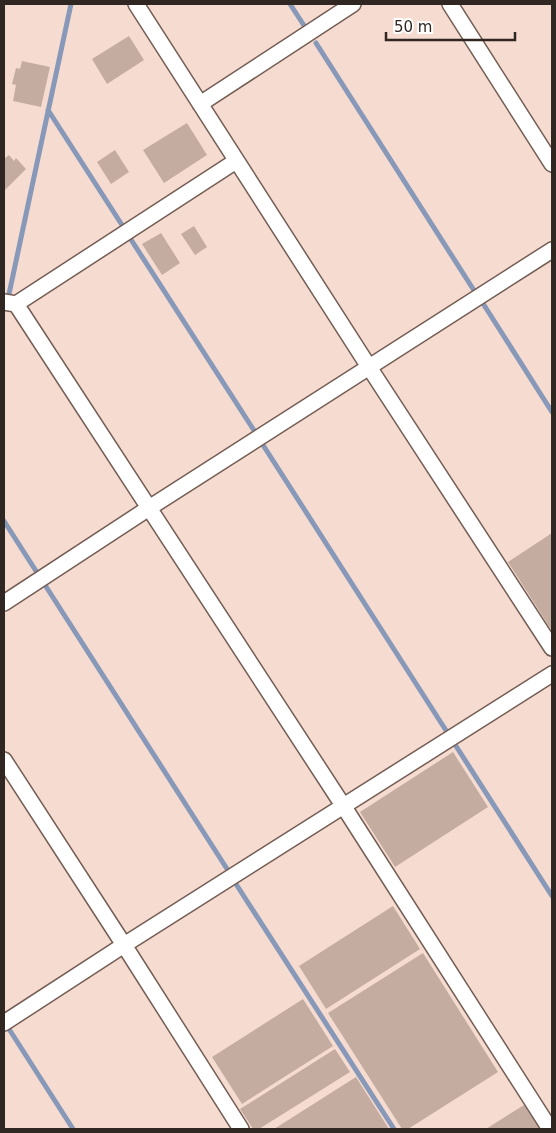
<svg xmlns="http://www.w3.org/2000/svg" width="556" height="1133" font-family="'DejaVu Sans',sans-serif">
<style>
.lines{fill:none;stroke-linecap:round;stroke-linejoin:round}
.stream{stroke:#8898b8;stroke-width:5}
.building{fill:#c5aca1}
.street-casing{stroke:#745d54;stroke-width:18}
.street{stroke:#fff;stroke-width:15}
</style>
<rect width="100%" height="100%" fill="#f6dcd0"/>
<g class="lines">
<path class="stream" d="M290,4L305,27
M316,43L475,292
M48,110L122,225
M130,238L255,432
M9,294L71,4
M484,305L552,412
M263,445L447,732
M4,521L36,571
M45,585L229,872
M456,746L552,896
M236,884L394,1129
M9,1029L73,1129"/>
</g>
<path class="building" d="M129,36L144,60L107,84L92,59Z
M22,61L50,67L41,107L13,101L16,85L12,84L16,68L20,69Z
M187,123L207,155L164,183L143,150Z
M115,150L129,172L111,184L97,162Z
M9,155L14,161L16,158L26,169L4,191V159Z
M194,226L207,247L195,255L181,234Z
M161,233L180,263L162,275L142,244Z
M552,533V631L508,562Z
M453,752L488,807L395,867L360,812Z
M393,906L420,949L326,1009L299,966Z
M423,953L498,1072L408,1129H402L328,1013Z
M303,999L333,1046L242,1104L212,1057Z
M335,1049L350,1072L259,1129H253L240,1109Z
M356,1077L389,1129H274Z
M524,1105L540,1129H486Z"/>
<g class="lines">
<g class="street-casing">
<path id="street" d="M136,4L369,367L552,648
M450,4L552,164
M200,104L353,4
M4,302L16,304L344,807L550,1129
M16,304L236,161
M4,603L149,508L552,250
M4,760L124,945L241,1129
M4,1023L124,945L552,674"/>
</g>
<use href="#street" class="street"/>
</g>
<rect width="556" height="1133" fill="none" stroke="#302723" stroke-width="10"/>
<path d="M386 32v8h129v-8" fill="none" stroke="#302723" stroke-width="2.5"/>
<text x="394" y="32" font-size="15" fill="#302723" stroke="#ffffff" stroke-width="4" paint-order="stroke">50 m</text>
</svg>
